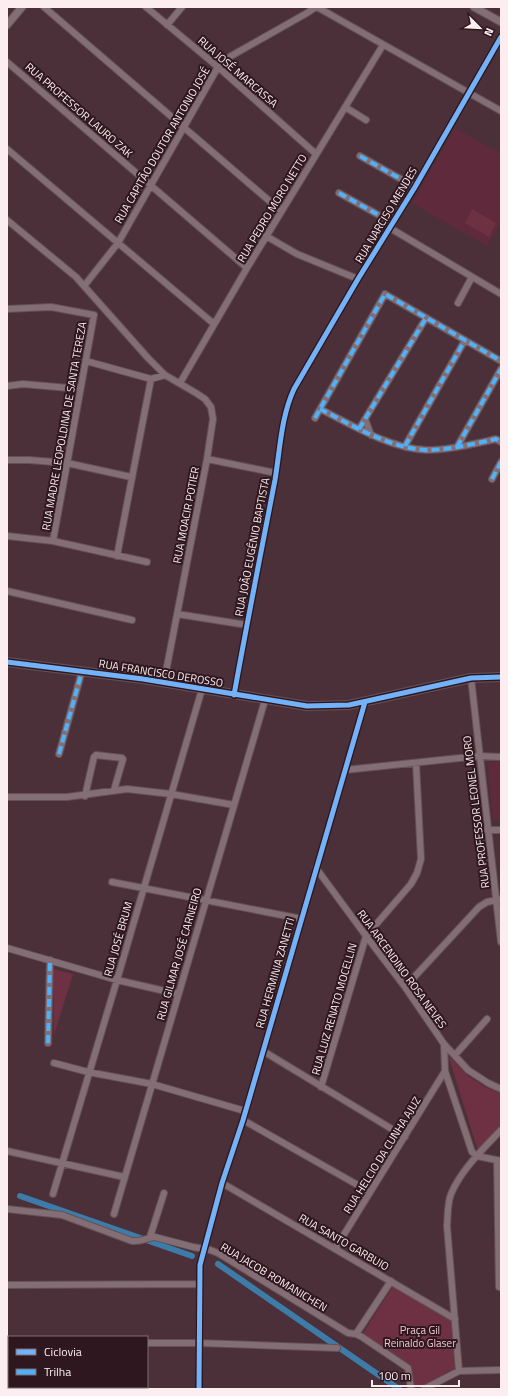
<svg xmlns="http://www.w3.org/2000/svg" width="508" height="1396" font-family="'Titillium Web',sans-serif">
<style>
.built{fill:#5f2a3b}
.green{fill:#6e3144}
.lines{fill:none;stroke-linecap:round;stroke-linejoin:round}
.canal{stroke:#3d7ca9;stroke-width:6}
.minor-casing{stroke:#645056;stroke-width:8}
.tertiary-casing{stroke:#645056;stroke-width:9}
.secondary-casing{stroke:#645056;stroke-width:10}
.minor{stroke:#826e74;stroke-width:6}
.tertiary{stroke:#826e74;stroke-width:7}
.secondary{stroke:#836f78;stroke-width:8}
.quiet{stroke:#4fb1f8;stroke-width:4;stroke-dasharray:8 4;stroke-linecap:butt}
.cycleway-casing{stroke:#2e171e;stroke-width:8}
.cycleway{stroke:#73b2f8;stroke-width:5}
.labels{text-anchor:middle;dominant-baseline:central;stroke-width:4;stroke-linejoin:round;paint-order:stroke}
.street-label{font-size:11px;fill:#fbedf0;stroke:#2e171e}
.park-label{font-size:11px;fill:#f2c5d0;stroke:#2e171e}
</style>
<rect width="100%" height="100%" fill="#4c3039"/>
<path class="built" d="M455,128L501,154V222L487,246L412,203Z
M488,762H501V820H493Z"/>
<path class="green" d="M472,209L496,223L489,237L465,223Z
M53,969L73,974L54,1035Z
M448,1055L468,1076L485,1087L501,1094V1126L478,1151Z
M393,1286L452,1321L457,1367L417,1389H415L411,1366L362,1335Z"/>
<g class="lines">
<path class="canal" d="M20,1196L192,1256
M218,1264L399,1389"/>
<g class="minor-casing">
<path id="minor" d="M44,7L281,211
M146,7L218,67L316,154
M317,7L501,111
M167,25L182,7
M7,62L247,268
M345,107L366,120
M7,149L214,324
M360,156L415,187
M339,193L393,223
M7,220L76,277L148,358L165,375L196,393L205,399L211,407L213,419L207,459L164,682
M390,228L501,294
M266,236L297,254L358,279
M84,286L118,243L218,67L231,56L307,13L316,7
M458,303L472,277
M7,309L51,307L94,315L53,541
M86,361L151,379L165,375
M180,383L247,268L383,45
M7,386L23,384L80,389
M320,409C352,425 389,448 426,450C449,450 473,444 496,439L501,442
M315,418L385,294L501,361
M365,419L371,435
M359,429L426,318
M405,446L465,340
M457,447L501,369
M207,459L276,473
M7,460H29L67,463L131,477
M492,479L501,462
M7,536L53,541L147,562
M117,556L151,379
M7,591L132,620
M177,614L247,625
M471,678L501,942
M234,695C247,623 261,552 275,480C280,450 281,417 294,389L358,279L415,187L501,37
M59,754L82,671
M345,770L479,756L501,757
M85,796L94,757L96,755L122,758L123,759L114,790
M7,797H67L127,789L171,794L234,805
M487,830H501
M316,868L366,936L405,987L444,1044L445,1071L472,1152L477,1156L501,1161
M112,882L302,919
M7,948L117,980L178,994
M405,987L479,907L487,902L501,899
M48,1043L50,960
M444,1044L468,1070L488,1083L501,1089
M263,1051L405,1137
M455,1055L487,1019
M54,1063L88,1072L152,1084L245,1111
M321,1087L366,936L411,884L417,873L421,859L416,763
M243,1120L370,1192
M7,1151L124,1177
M497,1160L499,1287H501
M222,1183L455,1319
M53,1194L117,980L202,689
M7,1209L62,1215L132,1241C143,1242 145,1238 155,1237L193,1247L210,1250L218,1253L348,1333L356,1334L362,1337L408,1368L411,1389
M114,1214L265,700
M150,1237L164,1193
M335,1249L445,1071
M7,1285L199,1284
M356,1334L391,1281
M7,1343H9
M147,1343H199L337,1348
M459,1371L447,1226C448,1216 447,1204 451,1194C461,1170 483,1149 501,1130
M199,1389L200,1265L222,1183L243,1120L365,702
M424,1389L459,1371L501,1370"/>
</g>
<g class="tertiary-casing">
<path id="tertiary" d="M474,7L501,22
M7,25L22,7"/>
</g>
<g class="secondary-casing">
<path id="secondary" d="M7,662L143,679L307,706L349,705L471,678L501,677"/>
</g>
<use href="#minor" class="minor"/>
<use href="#tertiary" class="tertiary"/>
<use href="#secondary" class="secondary"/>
<path class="quiet" d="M360,156L415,187
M339,193L393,223
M320,409C352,425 389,448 426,450C449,450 473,444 496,439L501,442
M315,418L385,294L501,361
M359,429L426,318
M405,446L465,340
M457,447L501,369
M492,479L501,462
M59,754L82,671
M48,1043L50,960"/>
<g class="cycleway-casing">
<path id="cycleway" d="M7,662L143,679L307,706L349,705L471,678L501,677
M234,695C247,623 261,552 275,480C280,450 281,417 294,389L358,279L415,187L501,37
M199,1389L200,1265L222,1183L243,1120L365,702"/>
</g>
<use href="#cycleway" class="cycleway"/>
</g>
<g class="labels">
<g class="street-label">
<text transform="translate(238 72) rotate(41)">RUA JOSÉ MARCASSA</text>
<text transform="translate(79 110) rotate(41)">RUA PROFESSOR LAURO ZAK</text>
<text transform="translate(162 145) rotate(-60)">RUA CAPITÃO DOUTOR ANTONIO JOSÉ</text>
<text transform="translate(272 208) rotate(-59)">RUA PEDRO MORO NETTO</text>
<text transform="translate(386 215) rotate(-59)">RUA NARCISO MENDES</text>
<text transform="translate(64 426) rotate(-80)">RUA MADRE LEOPOLDINA DE SANTA TEREZA</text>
<text transform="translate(186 515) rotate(-79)">RUA MOACIR POTIER</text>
<text transform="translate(252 547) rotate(-79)">RUA JOÃO EUGÊNIO BAPTISTA</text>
<text transform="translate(161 673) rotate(9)">RUA FRANCISCO DEROSSO</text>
<text transform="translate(476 812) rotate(-97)">RUA PROFESSOR LEONEL MORO</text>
<text transform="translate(118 939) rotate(-74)">RUA JOSÉ BRUM</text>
<text transform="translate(179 954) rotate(-74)">RUA GILMAR JOSÉ CARNEIRO</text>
<text transform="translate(402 969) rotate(54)">RUA ARCENDINO ROSA NEVES</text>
<text transform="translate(275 973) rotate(-74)">RUA HERMINIA ZANETTI</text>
<text transform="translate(334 1009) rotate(-74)">RUA LUIZ RENATO MOCELLIN</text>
<text transform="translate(382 1155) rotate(-58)">RUA HELCIO DA CUNHA AJUZ</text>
<text transform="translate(344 1242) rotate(30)">RUA SANTO GARBUIO</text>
<text transform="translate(274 1277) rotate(31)">RUA JACOB ROMANICHEN</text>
</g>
<g class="park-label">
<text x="420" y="1330">Praça Gil<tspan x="420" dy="13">Reinaldo Glaser</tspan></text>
</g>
</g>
<rect width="508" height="1396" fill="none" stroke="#fbedf0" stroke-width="16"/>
<rect x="8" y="1336" width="140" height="52" fill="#2e171e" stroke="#806d72"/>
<rect x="16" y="1349" width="20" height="6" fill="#73b2f8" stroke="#806d72"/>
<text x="44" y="1356" font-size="12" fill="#fbedf0">Ciclovia</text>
<rect x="16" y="1369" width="20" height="6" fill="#4fb1f8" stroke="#806d72"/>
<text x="44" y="1376" font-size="12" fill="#fbedf0">Trilha</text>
<g transform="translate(480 28) rotate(114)" stroke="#2e171e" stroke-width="3" paint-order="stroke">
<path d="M0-3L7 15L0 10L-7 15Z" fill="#fbedf0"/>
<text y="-6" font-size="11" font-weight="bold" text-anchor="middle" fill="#fbedf0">N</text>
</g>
<path d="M372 1380v6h87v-6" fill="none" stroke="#fbedf0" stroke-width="2"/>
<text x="378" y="1380" font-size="12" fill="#fbedf0" stroke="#2e171e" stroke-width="3" paint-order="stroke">100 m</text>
</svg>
